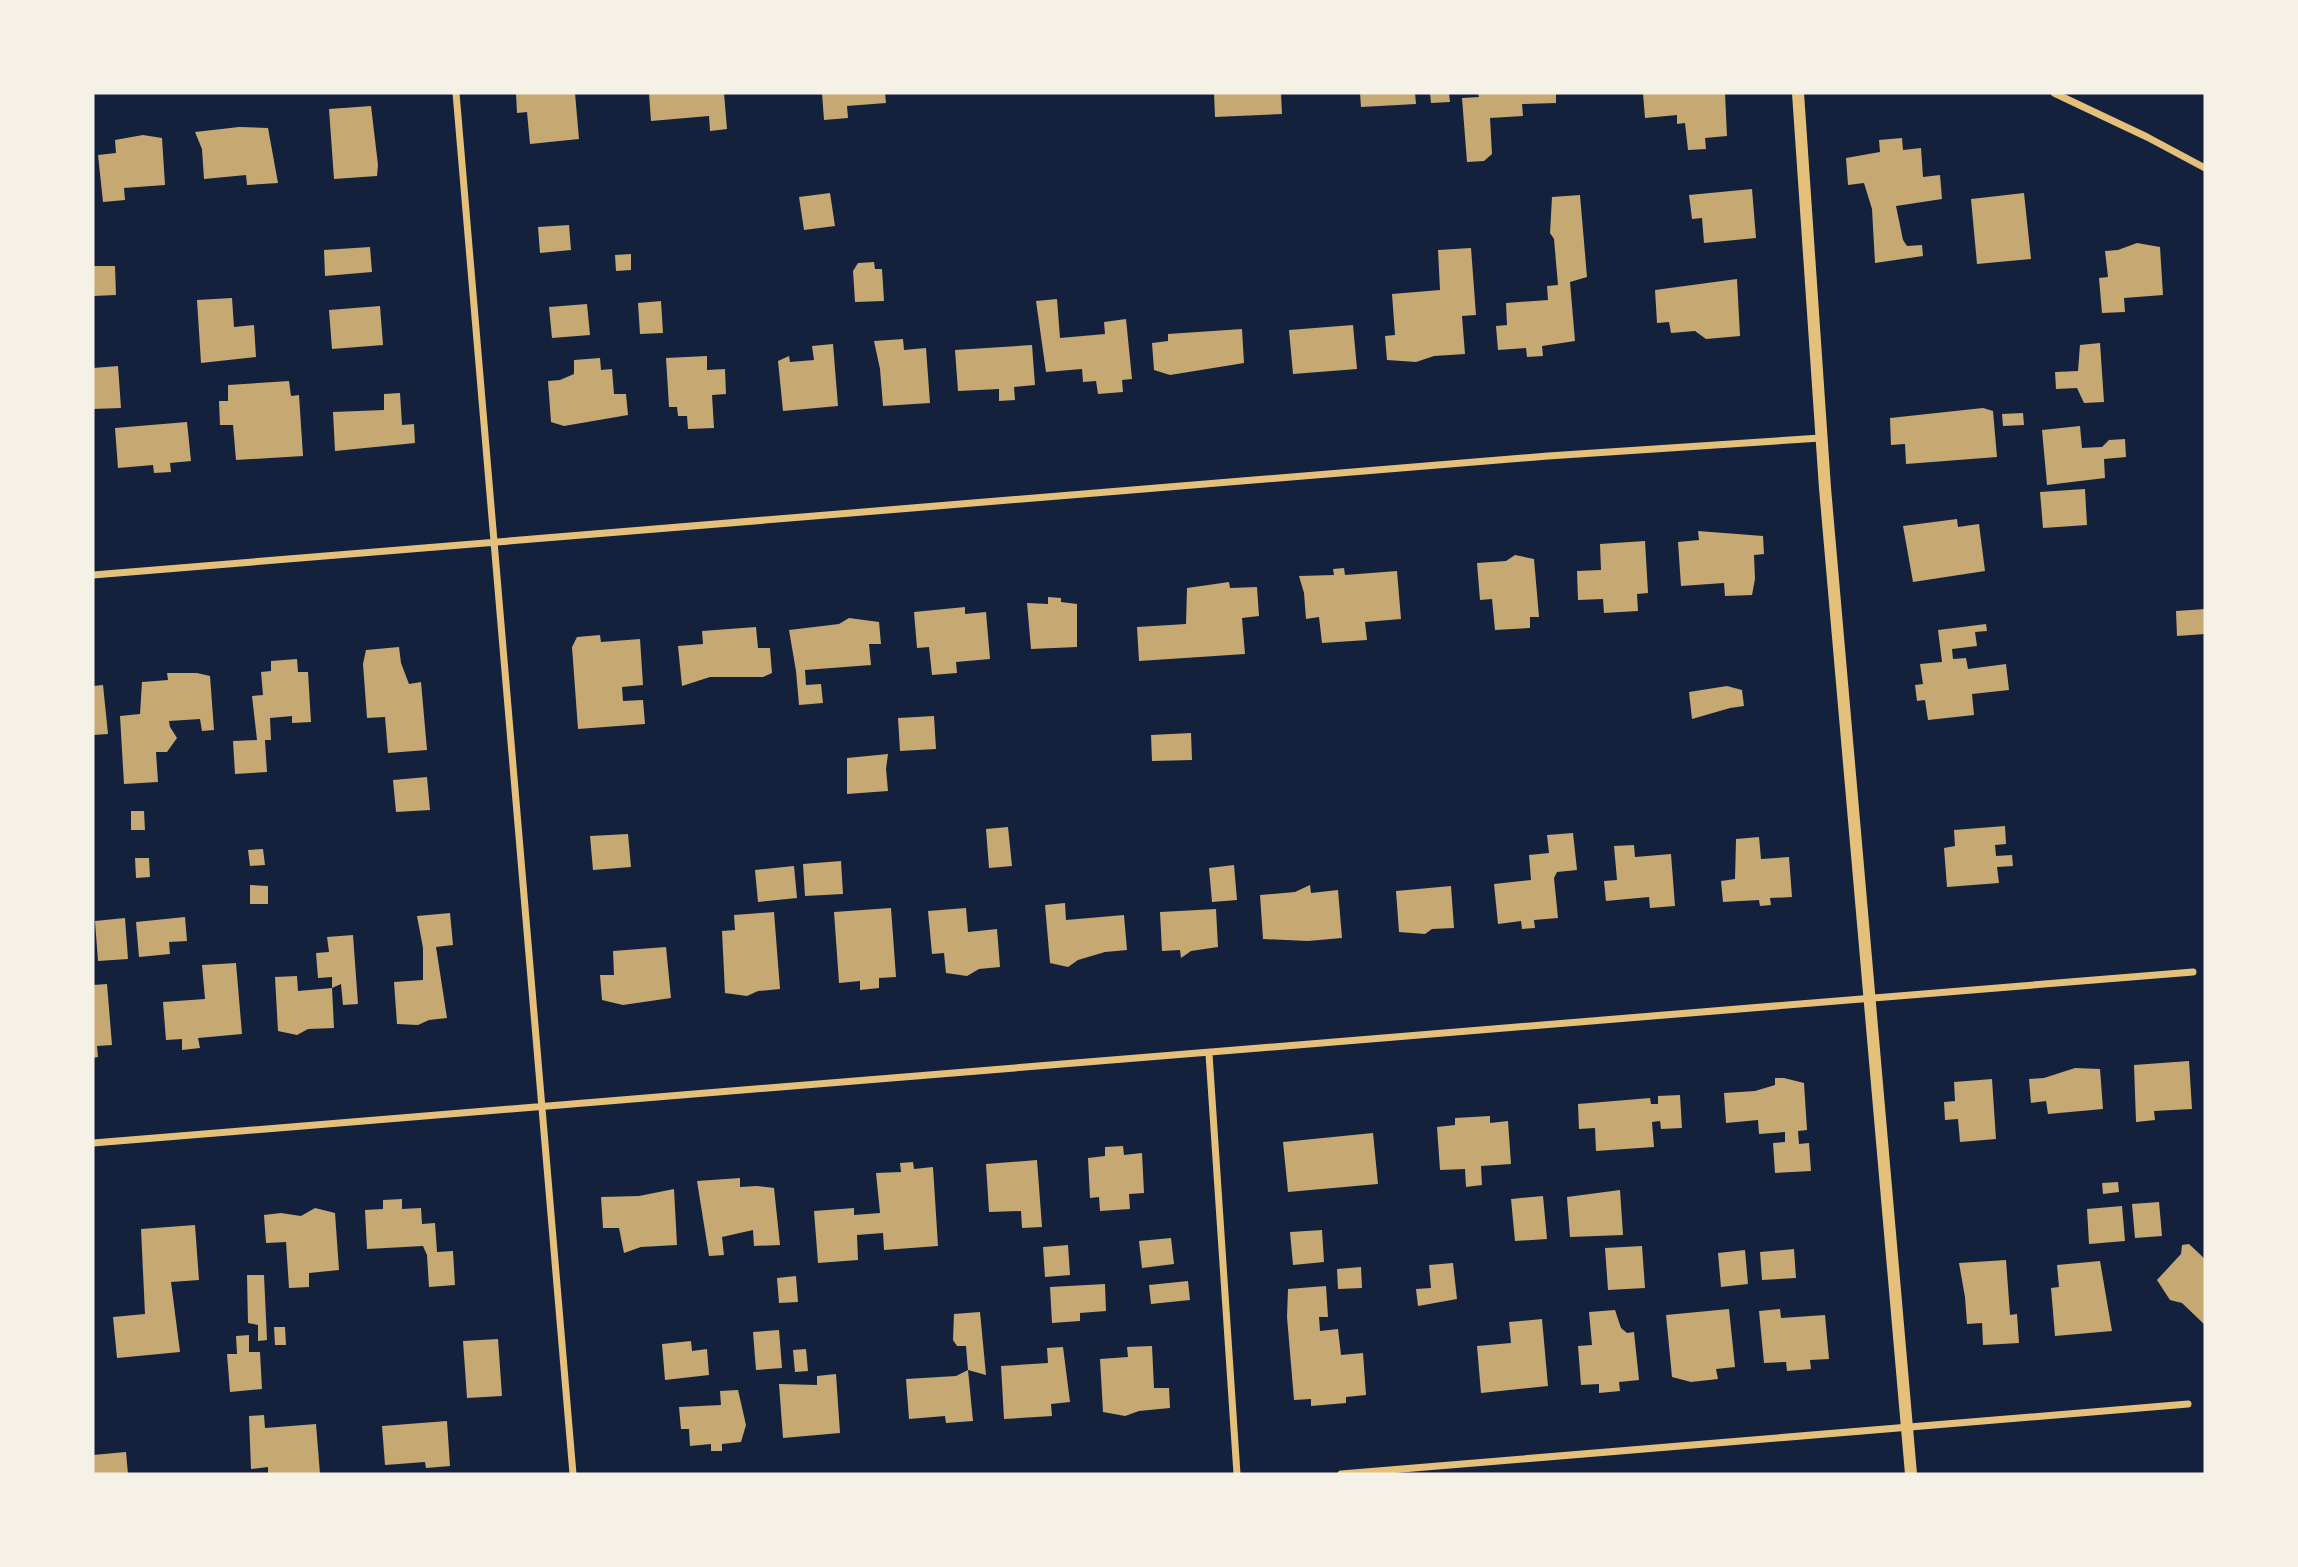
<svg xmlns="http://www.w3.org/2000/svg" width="2298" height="1567" font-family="'Source Sans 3',sans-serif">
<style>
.building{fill:#c6a872}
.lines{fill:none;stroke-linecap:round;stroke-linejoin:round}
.minor{stroke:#e5c07b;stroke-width:7}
.tertiary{stroke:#e5c07b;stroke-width:12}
</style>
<rect width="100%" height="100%" fill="#14213d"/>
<path class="building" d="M516,93H575L579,139L530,144L527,112L517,113Z
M649,93H724L727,129L710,131L709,116L651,121Z
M822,93H885L886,103L847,106L848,118L824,120Z
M1214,93H1281L1282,114L1215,117Z
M1360,93H1415L1416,104L1361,107Z
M1430,93H1449L1450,102L1431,103Z
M1478,93H1556V103L1522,104L1523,116L1490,118L1492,154L1484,161L1467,162L1462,98L1479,97Z
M1643,93H1725L1727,136L1705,138L1706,149L1688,150L1685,123L1677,124V115L1645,118Z
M371,106L378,165L377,176L334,179L329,109Z
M239,127L268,128L278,183L247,185L246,175L204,179L202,149L195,132Z
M143,135L162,138L165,185L124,188L125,200L103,202L98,155L116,153L115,140Z
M1902,138L1903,150L1921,148L1923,177L1940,175L1942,199L1896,206L1903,240L1907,246L1922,245L1923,256L1875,263L1872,209L1864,183L1848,185L1846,158L1880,152L1879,140Z
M1752,189L1756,238L1704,243L1702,218L1692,219L1689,195Z
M830,193L835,226L804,230L799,197Z
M2024,193L2031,259L1977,264L1971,199Z
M1580,195L1587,277L1570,282L1575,341L1542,346L1543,356L1527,357L1526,348L1498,350L1496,326L1507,325L1506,303L1548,300L1547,286L1558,285L1554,239L1550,233L1552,197Z
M569,225L571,250L540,253L538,227Z
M2137,243L2160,247L2163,295L2124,298L2125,312L2102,313L2099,278L2108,277L2105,251L2118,250Z
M370,247L372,272L325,276L324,250Z
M1471,248L1476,315L1462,316L1465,354L1434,356L1416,362L1387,360L1385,336L1395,335L1392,294L1440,290L1438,250Z
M631,254V270L616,271L615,255Z
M874,262L875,269H882L884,301L855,302L853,271L858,263Z
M93,266H115L116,295L93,296Z
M1737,279L1740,336L1706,339L1695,331L1671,333L1669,322L1657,323L1655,290Z
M232,298L234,327L254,325L256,357L201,363L197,300Z
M1057,299L1060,338L1105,334L1104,322L1126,319L1132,379L1122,380L1123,392L1098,394L1096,381L1083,382L1082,369L1046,372L1036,301Z
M661,301L663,333L640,334L638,303Z
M587,304L590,335L552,338L549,307Z
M380,306L383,345L332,349L329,310Z
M1353,325L1357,369L1293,374L1289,330Z
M1242,329L1244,363L1170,375L1154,370L1152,343L1168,341V334Z
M903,339L904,350L926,348L930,403L883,406L880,369L874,341Z
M2100,343L2104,402L2084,403L2077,388L2056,389L2055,372L2078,371L2080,345Z
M833,344L838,406L783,411L778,361L789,356L790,362L814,360L812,346Z
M1032,345L1035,385L1014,387L1015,400L999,401V389L958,391L955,350Z
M707,356V370L725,369L726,394L712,395L714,428L688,429L687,416H678L677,407H669L666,358Z
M600,358L601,370L612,369L614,394H626L628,415L564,426L551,422L548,381L560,380L574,374V360Z
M118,366L121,408L93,409V368Z
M289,381L291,396L299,395L303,456L236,460L233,425H220L219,401H228V385Z
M400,393L402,425L414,424L415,443L335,451L333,412L384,410V394Z
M1983,408L1993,411L1997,457L1906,464L1905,444L1891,445L1890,418Z
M2023,413L2024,425L2003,426L2002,414Z
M187,422L191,461L170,463L171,472L154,473L153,465L118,468L115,428Z
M2080,426L2082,448L2102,447L2109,440L2125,439L2126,457L2104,459L2105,478L2047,485L2042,430Z
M2085,489L2087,525L2043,528L2040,492Z
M1957,519L1958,527L1979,524L1985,571L1913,582L1903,526Z
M1698,531L1763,536L1764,554L1754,555L1755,579L1752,595L1725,596L1724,583L1681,586L1678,542L1699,540Z
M1645,541L1648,593L1637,594L1638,611L1604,613L1603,599L1578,600L1577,571L1601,570L1600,544Z
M1515,555L1534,559L1539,617H1530V628L1495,630L1492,599L1480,600L1477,563L1506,561Z
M1344,568L1345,575L1397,571L1401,619L1365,622L1367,640L1322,643L1319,617L1306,619L1304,593L1299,576L1334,575L1333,569Z
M1229,582L1230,588L1257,587L1259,616L1242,618L1245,654L1139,661L1137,627L1186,624L1187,588Z
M1048,597L1061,598V602L1077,604V647L1031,649L1027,603L1048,604Z
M965,607V614L986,612L990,659L956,662L957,673L932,675L929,647L917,648L914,612Z
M2205,609V634L2177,636L2176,611Z
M849,618L879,622L881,644H869L871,665L805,670L806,685L821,684L823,703L799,705L796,671L789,630L839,624Z
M1986,624L1987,631L1975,632L1977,646L1952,649L1953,659L1966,658L1968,669L2006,664L2009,690L1972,694L1974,715L1928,720L1925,700L1917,701L1915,685L1923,684L1920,664L1942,662L1938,630Z
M756,627L758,648H770L772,673L763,677H710L682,686L678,646L703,644L702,631Z
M600,635L601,642L640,639L643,685L622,687L623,701L643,700L645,724L578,729L572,647L577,637Z
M399,647L401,663L409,684L421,682L427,750L388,753L385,717L367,718L363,664L366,650Z
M297,659L298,672H308L311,722L292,723V716L270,718L271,740H265L267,772L235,774L233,741L257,740L252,696L263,695L261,672L271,671V661Z
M167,673H197L210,676L214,730L202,731L200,719L169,721L170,727L177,738L167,752H156L158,782L124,784L120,716L140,714L142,682L168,680Z
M103,685L108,734L93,735V686Z
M1727,686L1742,690L1744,706L1730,708L1692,719L1689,692Z
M934,716L936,749L900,751L898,718Z
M1191,733L1192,760L1152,761L1151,735Z
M888,754L886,769L888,791L847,794V758Z
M427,777L430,810L396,812L393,780Z
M131,811H144L145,830H131Z
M2005,826L2006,844L1995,845L1996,856L2012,855L2013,866L1997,867L1999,883L1947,887L1944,848L1955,846L1954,830Z
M1008,827L1012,866L989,868L986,829Z
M1573,833L1577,870L1557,872L1554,878L1558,918L1534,920L1535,928L1522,929L1521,921L1498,924L1494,884L1531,880L1529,855L1549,853L1547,835Z
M628,834L631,867L593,870L590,836Z
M1759,837L1761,859L1789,857L1792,897L1770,898L1771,905L1760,906L1759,900L1723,902L1721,881L1735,879L1736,839Z
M1634,845L1635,857L1671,854L1675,906L1650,908L1649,897L1606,901L1604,881L1617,880L1614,846Z
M263,849L265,865L250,866L248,850Z
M135,858H149L150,877L136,878Z
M841,861L843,894L805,896L803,864Z
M1234,865L1237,900L1212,902L1209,868Z
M794,866L797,898L758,902L755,870Z
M250,885L268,886V904H250Z
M1310,885L1311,893L1338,890L1342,938L1308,941L1263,939L1260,895L1295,892Z
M1451,886L1454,928L1432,929L1425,934L1399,932L1396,891Z
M1065,903L1066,920L1124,915L1127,950L1105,952L1078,960L1068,967L1050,963L1045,905Z
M891,908L896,977L879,978V988L860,990V981L839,983L834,912Z
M966,908L968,932L997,929L1000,967L979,969L967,976L946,973L944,953L932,954L928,911Z
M1216,909L1218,947L1191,951L1181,958L1180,950L1162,951L1160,912Z
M774,912L780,989L758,991L747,996L725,993L722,931L735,930L734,915Z
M450,913L453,945L436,947L447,1018L429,1020L418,1025L397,1024L394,982L423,980V948L417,916Z
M185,917L187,941L169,942L170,954L139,957L136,922Z
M125,918L128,959L98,961L95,921Z
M353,935L358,1004L343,1005L341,984L332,988V977L318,978L316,953L329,952L327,937Z
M666,947L671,998L623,1005L602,1000L600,975H614L613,951Z
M236,963L242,1034L198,1038L200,1048L182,1050V1039L166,1040L163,1002L205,999L202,965Z
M297,976L298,991L332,988L334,1028L308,1029L297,1035L278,1031L275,977Z
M107,984L112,1045L97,1046L98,1057L93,1058V985Z
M2189,1061L2192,1109L2154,1111L2155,1120L2136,1122L2134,1065Z
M2075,1068L2100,1069L2103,1109L2048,1114L2046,1101L2031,1103L2029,1079L2044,1078Z
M1775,1078H1784L1804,1083L1807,1130L1798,1131L1799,1144L1809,1143L1811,1171L1775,1173L1773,1143L1785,1142V1132L1759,1134L1758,1120L1726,1123L1724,1093L1755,1091L1775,1085Z
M1992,1079L1996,1139L1960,1142L1958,1119L1945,1120L1944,1102L1955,1101L1954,1082Z
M1680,1095L1682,1128L1661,1129L1660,1121L1652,1122L1654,1147L1596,1151L1595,1128L1579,1129L1578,1104L1650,1098L1651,1104H1658V1096Z
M1490,1116V1123L1508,1121L1511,1164L1481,1166L1482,1185L1466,1187L1465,1169L1440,1170L1437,1127L1455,1125V1118Z
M1373,1133L1378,1184L1288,1192L1283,1142Z
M1123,1146L1124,1155L1142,1153L1144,1193L1129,1194L1130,1209L1100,1211L1099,1197L1090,1198L1088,1158L1105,1156V1147Z
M1037,1160L1042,1227L1022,1228L1021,1211L989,1212L986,1164Z
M913,1162L914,1169L933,1167L938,1246L884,1250L883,1233L857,1235L858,1260L818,1263L814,1211L854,1208V1215L880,1213L876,1173L901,1172L900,1163Z
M740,1178V1187L757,1186L774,1188L780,1245L754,1246L753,1230L722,1237L724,1255L709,1256L697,1181Z
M2118,1182L2119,1192L2103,1194L2102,1183Z
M674,1189L677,1245L641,1247L624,1253L619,1228H603L601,1197L639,1196Z
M1620,1190L1623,1235L1570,1237L1567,1197Z
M1543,1196L1547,1239L1515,1241L1511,1199Z
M402,1199V1209L421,1208L422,1224L435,1223L437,1252L453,1251L455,1285L429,1287L427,1255L423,1246L367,1249L365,1210L383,1209V1200Z
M2159,1202L2162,1236L2135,1238L2132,1204Z
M2122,1206L2125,1241L2089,1244L2087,1209Z
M315,1208L335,1213L339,1270L309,1273V1287L289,1288L286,1242L266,1243L264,1215L281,1213L301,1216Z
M195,1225L199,1280L171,1282L180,1352L117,1358L113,1317L145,1314L141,1229Z
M1322,1230L1324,1262L1293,1265L1290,1232Z
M1171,1238L1174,1264L1142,1268L1139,1241Z
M2189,1244L2205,1259V1325L2182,1303L2170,1300L2157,1280L2181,1254L2182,1245Z
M1068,1245L1070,1275L1045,1277L1043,1247Z
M1642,1246L1645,1288L1608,1290L1605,1248Z
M1794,1249L1796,1278L1762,1280L1760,1252Z
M1745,1250L1748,1284L1721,1287L1718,1253Z
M2006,1260L2010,1315L2017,1314L2019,1343L1983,1345L1982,1323L1967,1324L1965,1297L1959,1263Z
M2100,1261L2112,1331L2055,1336L2051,1288L2059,1287L2057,1265Z
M1453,1263L1457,1299L1418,1306L1416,1289L1431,1288L1429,1265Z
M1361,1267L1362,1288L1338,1289L1337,1269Z
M247,1275H264L267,1340L258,1341V1325L248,1323Z
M796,1276L798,1302L779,1303L777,1278Z
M1188,1281L1190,1300L1151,1304L1149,1285Z
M1105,1284L1106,1311L1080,1313V1321L1052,1323L1050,1287Z
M1326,1286L1328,1317H1319L1320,1331L1338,1329L1341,1355L1363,1353L1366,1395L1346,1397V1403L1311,1406V1399L1294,1400L1287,1317L1288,1289Z
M1729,1309L1735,1367L1716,1369L1718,1379L1691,1382L1672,1377L1666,1315Z
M1780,1309L1781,1318L1825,1315L1829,1359L1810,1360L1811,1369L1787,1371L1786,1362L1764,1363L1759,1311Z
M1615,1310L1621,1328L1627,1333L1634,1332L1639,1380L1619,1382L1620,1391L1599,1393V1384L1581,1385L1578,1346L1592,1345L1589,1312Z
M980,1312L986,1375L968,1370L966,1346H957L953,1340L954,1314Z
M1542,1319L1548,1386L1481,1393L1477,1346L1511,1343L1509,1322Z
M274,1327H285L286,1345H275Z
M779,1330L782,1368L756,1370L753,1332Z
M249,1335V1352H260L262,1389L230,1392L227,1354H237L236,1336Z
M498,1339L502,1396L467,1398L463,1341Z
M691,1341L692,1351L707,1349L709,1375L665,1380L662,1344Z
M1152,1346L1154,1388H1169L1170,1408L1139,1411L1125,1416L1103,1412L1100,1359L1128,1357L1127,1347Z
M1063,1347L1070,1402L1051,1404L1052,1416L1004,1419L1001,1366L1048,1363L1047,1348Z
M806,1349L808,1371L795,1372L793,1350Z
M968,1370L973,1421L946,1423L945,1416L909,1419L906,1379L956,1376Z
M836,1374L840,1433L783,1438L779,1384L817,1385V1376Z
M738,1390L746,1425L741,1442L722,1444V1451H711V1444L690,1446L689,1429H681L679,1407L721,1405L720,1391Z
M264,1415L265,1428L316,1424L320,1474H268V1467L251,1469L249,1416Z
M447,1421L450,1466L426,1468L425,1462L385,1465L382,1426Z
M126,1452L128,1474H93V1455Z"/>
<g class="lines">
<path class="minor" d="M456,93L573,1474
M2054,93L2147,137L2205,168
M93,575L1548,456L1821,438
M1209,1054L1237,1474
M93,1143L2193,972
M1341,1474L2188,1404"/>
<path class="tertiary" d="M1798,93L1825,488L1911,1474"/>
</g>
<rect width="2298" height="1567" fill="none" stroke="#f6f1e7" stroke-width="189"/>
</svg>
